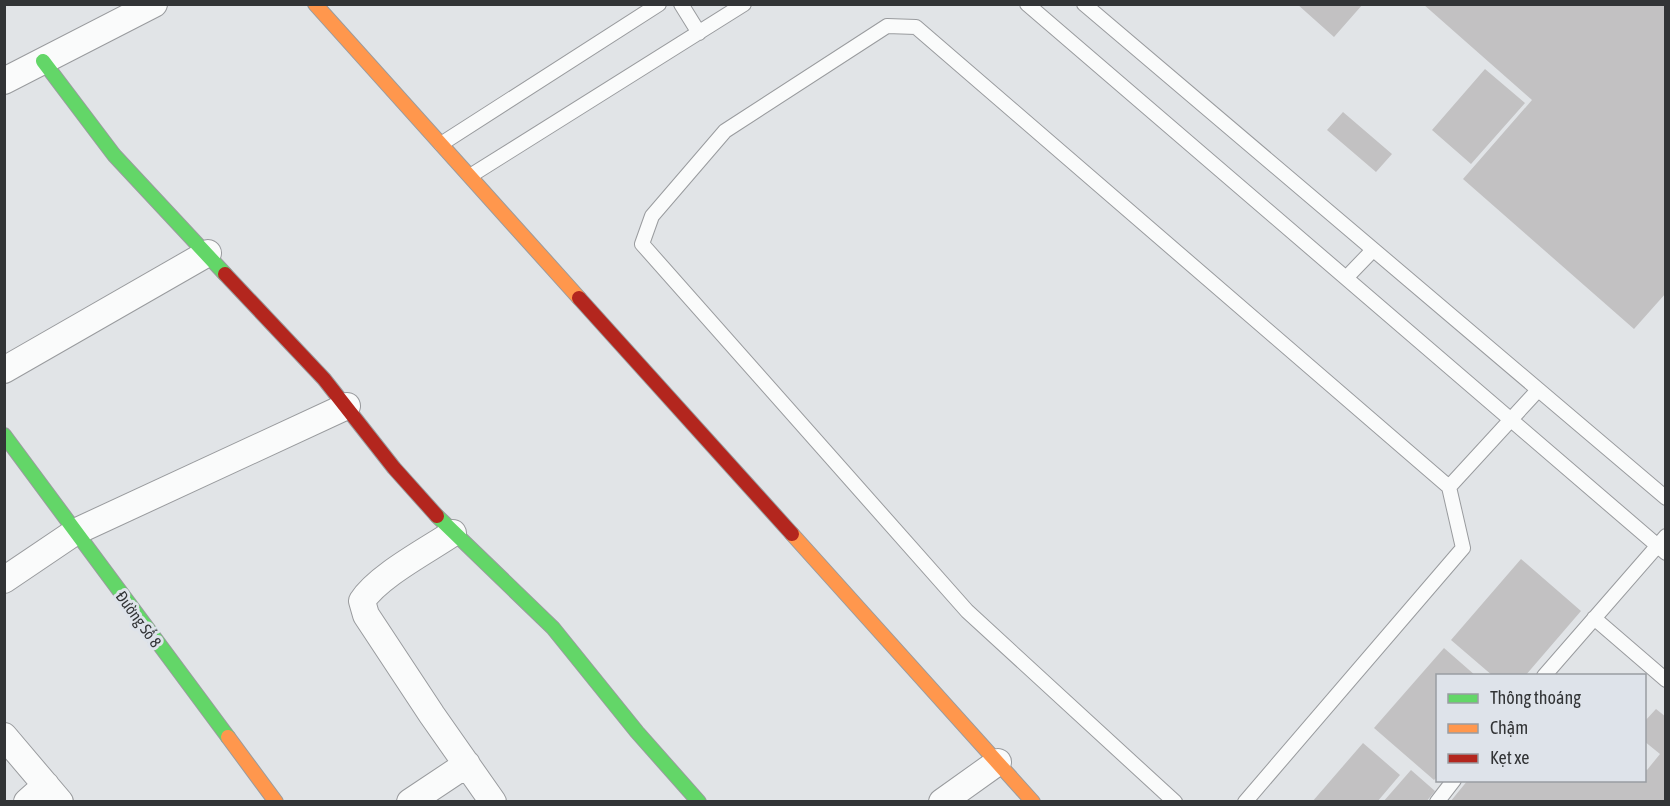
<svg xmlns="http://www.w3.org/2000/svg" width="1670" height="806" font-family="'Asap Condensed',sans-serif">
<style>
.building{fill:#c2c1c2}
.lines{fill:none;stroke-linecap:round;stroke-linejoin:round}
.lane-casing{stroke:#999b9e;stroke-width:16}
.street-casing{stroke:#999b9e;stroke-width:28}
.fast-casing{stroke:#999b9e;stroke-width:16}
.slow-casing{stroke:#999b9e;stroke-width:16}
.jam-casing{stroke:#999b9e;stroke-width:16}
.lane{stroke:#fafbfb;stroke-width:14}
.street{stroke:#fafbfb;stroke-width:26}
.fast{stroke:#63d668;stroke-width:14}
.slow{stroke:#ff974d;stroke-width:14}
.jam{stroke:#b3261e;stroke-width:14}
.labels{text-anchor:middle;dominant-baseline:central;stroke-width:6;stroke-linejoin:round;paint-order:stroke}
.street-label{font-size:16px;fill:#323436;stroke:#dee3ea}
</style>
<rect width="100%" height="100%" fill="#e1e4e7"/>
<path class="building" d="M1297,4H1363L1334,37Z
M1423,4H1666V293L1634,329L1463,179L1532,100Z
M1485,69L1525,103L1471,164L1432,130Z
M1343,112L1392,154L1376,172L1327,130Z
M1521,559L1581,611L1525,676H1493L1451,640Z
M1444,648L1476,676H1438V776L1434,780L1374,728Z
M1656,709L1666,717V802H1450L1468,780H1644V768L1647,770L1660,754L1644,741V722Z
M1363,743L1400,775L1377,802H1312Z
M1411,770L1435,791L1426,802H1383Z"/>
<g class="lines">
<g class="lane-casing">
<path id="lane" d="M681,4L699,33
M1027,4L1666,553
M1084,4L1666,498
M441,144L659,4
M470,176L744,4
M1346,278L1373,250
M1449,487L1538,390
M1594,618L1666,680
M1544,676L1666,536
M1175,802L967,611L642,244L652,216L725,131L887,26L916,27L1449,487L1463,548L1245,802
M1437,802L1454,780"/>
</g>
<g class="street-casing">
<path id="street" d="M4,81L154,4
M4,370L208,253
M453,533C428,550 378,576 362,601L366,615L432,715L493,802
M4,580L75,532L347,406
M4,736L60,802
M27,802L46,785
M410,802L467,764
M942,802L998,762"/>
</g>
<g class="fast-casing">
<path id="fast" d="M43,61L114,155L225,274
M4,435L228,737
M437,516L553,628L637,732L699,802"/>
</g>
<g class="slow-casing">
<path id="slow" d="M315,4L579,298
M792,534L1033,802
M228,737L276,802"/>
</g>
<g class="jam-casing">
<path id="jam" d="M225,274L324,379L394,468L437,516
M579,298L792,534"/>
</g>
<use href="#lane" class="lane"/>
<use href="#street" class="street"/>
<use href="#fast" class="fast"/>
<use href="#slow" class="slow"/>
<use href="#jam" class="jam"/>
</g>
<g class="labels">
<g class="street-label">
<text transform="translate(139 619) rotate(54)">Đường Số 8</text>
</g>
</g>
<rect width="1670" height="806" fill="none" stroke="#323436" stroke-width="12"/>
<rect x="1436" y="674" width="210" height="108" fill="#dee3ea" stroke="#999da2" stroke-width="1.5"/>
<rect x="1448" y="694" width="30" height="9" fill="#63d668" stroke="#999da2" stroke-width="1.5"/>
<text x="1490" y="704" font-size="18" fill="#323436">Thông thoáng</text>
<rect x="1448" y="724" width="30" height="9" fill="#ff974d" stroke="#999da2" stroke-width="1.5"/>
<text x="1490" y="734" font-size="18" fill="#323436">Chậm</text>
<rect x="1448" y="754" width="30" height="9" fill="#b3261e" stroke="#999da2" stroke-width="1.5"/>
<text x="1490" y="764" font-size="18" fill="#323436">Kẹt xe</text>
</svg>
